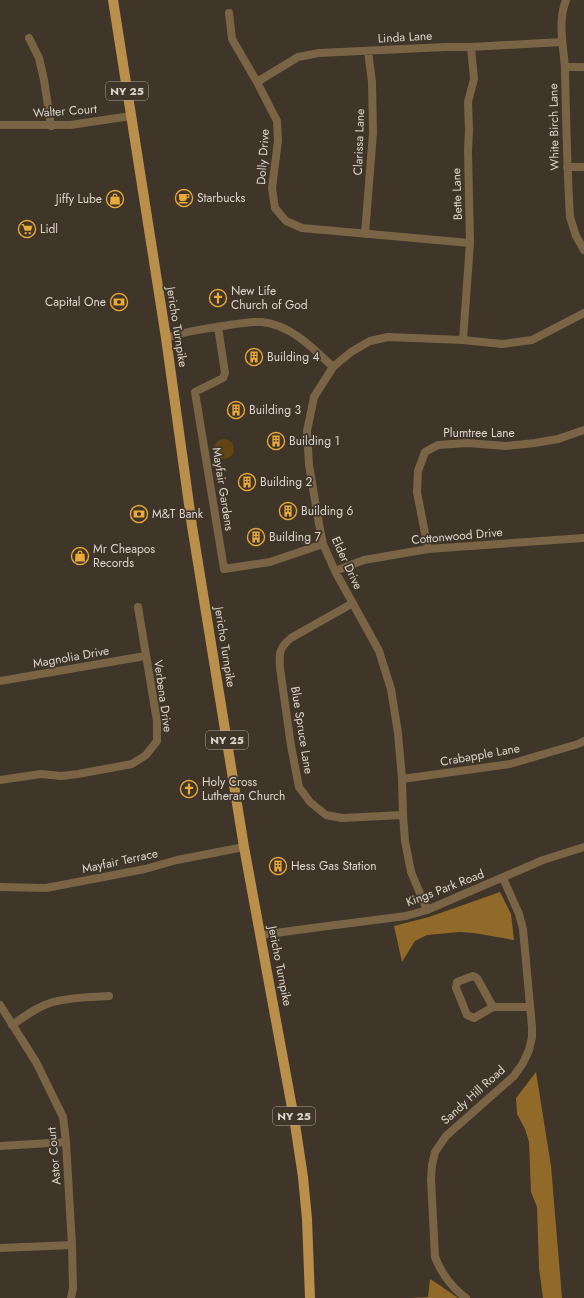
<svg xmlns="http://www.w3.org/2000/svg" width="584" height="1298" font-family="Jost,sans-serif">
<style>
.green{fill:#634514}
.forest{fill:#916a2a}
.lines{fill:none;stroke-linecap:round;stroke-linejoin:round}
.minor{stroke:#796445;stroke-width:8}
.major{stroke:#ba8e4b;stroke-width:10}
.labels{text-anchor:middle;dominant-baseline:central;stroke-width:3.5;stroke-linejoin:round;paint-order:stroke}
.shield{fill:#3f3528;stroke:#aea69d;stroke-width:1}
.shield-label{font-size:11px;font-weight:bold;fill:#ddd7cf}
.street-label{font-size:12px;fill:#ddd7cf;stroke:#3f3528}
.poi-label{font-size:12px;fill:#ddd7cf;stroke:#3f3528;text-anchor:start}
</style>
<rect width="100%" height="100%" fill="#3f3528"/>
<path class="green" d="M214 449a10 10 0 1 1 20 0a10 10 0 1 1-20 0Z"/>
<path class="forest" d="M500,892L511,914L514,940L474,933L459,932L427,935L415,941L402,962L394,926L429,917Z
M536,1072L551,1166L562,1298H543L539,1268L537,1207L531,1192L529,1142L525,1129L517,1114L516,1098Z
M430,1279L438,1284L458,1298H410L428,1297Z"/>
<g class="lines">
<path class="minor" d="M566,0C557,23 564,47 565,70C566,119 567,168 570,217L576,236L584,250
M229,13L232,39L257,82L277,121L278,141L272,188L275,208L286,221L302,228L470,243
M29,38L39,58L44,80L51,126
M565,67H584
M257,82L298,57L319,53L445,47H471L562,42
M0,125H70L131,116
M567,167H584
M365,234L373,133L372,82L368,51
M218,327L225,373L223,378L195,392L224,569L270,562L323,544
M166,338C182,332 199,330 216,327C231,325 247,321 262,322C291,325 313,348 333,367
M463,340L470,243L468,151L469,130L468,102L474,79L471,47
M428,549L417,492L418,471L425,452L438,445L467,443L506,446L535,443L558,439L584,430
M335,571L364,560L428,549L584,538
M353,603L291,638C279,648 279,653 280,668L291,746L299,787L310,802L326,815L342,818L403,815
M0,681L145,656
M402,779L510,764L578,744L584,741
M0,780L41,774L61,776L78,774L132,764L146,755L157,741V721L138,607
M0,887L46,888L145,869L177,860L244,847
M427,910L411,872L405,841L403,815L402,779L398,733L391,689L379,651L335,571L323,544L319,524L309,465L307,431L314,397L333,367L351,352L370,341L388,337L463,340L502,344L532,340L584,313
M261,935L320,927L406,916L427,910L543,860L584,847
M0,1005L36,1062L63,1117L66,1142L72,1245L73,1288L71,1298
M493,1007L474,1018L467,1015L456,988L457,982L473,976L477,978L493,1007H530
M12,1025C24,1017 38,1006 53,1002C71,997 90,997 109,996
M0,1146L66,1142
M0,1248L72,1245
M466,1298C451,1287 442,1275 435,1257L431,1179L432,1165L435,1152L446,1136L514,1076L523,1063L529,1050L532,1037V1027L523,929L519,914L503,878"/>
<path class="major" d="M113,0L166,338L192,526L244,847L295,1124L303,1177L307,1219L310,1298"/>
</g>
<defs>
<g id="cafe-ring" transform="scale(0.9)"><circle r="9.5" fill="#3f3528" stroke="#eba93a" stroke-width="1.5"/><path d="M-5.5-4.5H6V0H3Q3 3.5 0 3.5H-2.5Q-5.5 3.5-5.5 0ZM3-3.2v2h1.7v-2ZM-6 4.5H4V6H-6Z" fill="#eba93a"/></g>
<g id="shop-ring" transform="scale(0.9)"><circle r="9.5" fill="#3f3528" stroke="#eba93a" stroke-width="1.5"/><path d="M-5-2.5h2.3a2.7 3.5 0 0 1 5.4 0H5L5.5 6h-11ZM-1.5-2.5h3a1.5 2.3 0 0 0-3 0Z" fill="#eba93a"/></g>
<g id="supermarket-ring" transform="scale(0.9)"><circle r="9.5" fill="#3f3528" stroke="#eba93a" stroke-width="1.5"/><path d="M-6-5.5h2.5l.6 2H6L4.5 2H-2.5L-4.4-4H-6ZM-1.5 3.2a1.3 1.3 0 1 0 .1 0ZM3 3.2a1.3 1.3 0 1 0 .1 0Z" fill="#eba93a"/></g>
<g id="church-ring" transform="scale(0.9)"><circle r="9.5" fill="#3f3528" stroke="#eba93a" stroke-width="1.5"/><path d="M-1.2-6h2.4v3.5h3.3v2.4h-3.3V6h-2.4V-.1h-3.3v-2.4h3.3Z" fill="#eba93a"/></g>
<g id="bank-ring" transform="scale(0.9)"><circle r="9.5" fill="#3f3528" stroke="#eba93a" stroke-width="1.5"/><path d="M-6-4H6V4H-6ZM0-2.3a2.3 2.3 0 1 0 0 4.6a2.3 2.3 0 1 0 0-4.6Z" fill="#eba93a"/></g>
<g id="building-ring" transform="scale(0.9)"><circle r="9.5" fill="#3f3528" stroke="#eba93a" stroke-width="1.5"/><path d="M-4-6H4V6H1V3H-1V6H-4ZM-2.5-4.3h1.7v1.8h-1.7ZM.8-4.3h1.7v1.8H.8ZM-2.5-1h1.7V.8h-1.7ZM.8-1h1.7V.8H.8Z" fill="#eba93a"/></g>
</defs>
<g fill-rule="evenodd">
<use href="#cafe-ring" x="184" y="198"/>
<use href="#shop-ring" x="115" y="199"/>
<use href="#supermarket-ring" x="27" y="229"/>
<use href="#church-ring" x="218" y="298"/>
<use href="#bank-ring" x="119" y="302"/>
<use href="#building-ring" x="254" y="357"/>
<use href="#building-ring" x="236" y="410"/>
<use href="#building-ring" x="276" y="441"/>
<use href="#building-ring" x="247" y="482"/>
<use href="#building-ring" x="288" y="511"/>
<use href="#bank-ring" x="139" y="514"/>
<use href="#building-ring" x="256" y="537"/>
<use href="#shop-ring" x="80" y="556"/>
<use href="#church-ring" x="189" y="789"/>
<use href="#building-ring" x="278" y="866"/>
</g>
<g class="labels">
<g class="shield">
<rect x="106" y="82" width="42" height="18" rx="3"/>
<rect x="206" y="731" width="42" height="18" rx="3"/>
<rect x="273" y="1107" width="42" height="18" rx="3"/>
</g>
<g class="shield-label">
<text x="127" y="91">NY 25</text>
<text x="227" y="740">NY 25</text>
<text x="294" y="1116">NY 25</text>
</g>
<g class="street-label">
<text transform="translate(405 37) rotate(-3)">Linda Lane</text>
<text transform="translate(65 111) rotate(-4)">Walter Court</text>
<text transform="translate(554 127) rotate(-91)">White Birch Lane</text>
<text transform="translate(359 142) rotate(-88)">Clarissa Lane</text>
<text transform="translate(263 157) rotate(-86)">Dolly Drive</text>
<text transform="translate(457 194) rotate(-92)">Bette Lane</text>
<text transform="translate(177 327) rotate(81)">Jericho Turnpike</text>
<text x="479" y="433">Plumtree Lane</text>
<text transform="translate(223 489) rotate(81)">Mayfair Gardens</text>
<text transform="translate(457 536) rotate(-5)">Cottonwood Drive</text>
<text transform="translate(347 563) rotate(65)">Elder Drive</text>
<text transform="translate(225 647) rotate(81)">Jericho Turnpike</text>
<text transform="translate(71 657) rotate(-10)">Magnolia Drive</text>
<text transform="translate(163 696) rotate(82)">Verbena Drive</text>
<text transform="translate(302 730) rotate(81)">Blue Spruce Lane</text>
<text transform="translate(480 755) rotate(-10)">Crabapple Lane</text>
<text transform="translate(120 861) rotate(-12)">Mayfair Terrace</text>
<text transform="translate(445 888) rotate(-21)">Kings Park Road</text>
<text transform="translate(280 966) rotate(79)">Jericho Turnpike</text>
<text transform="translate(473 1095) rotate(-42)">Sandy Hill Road</text>
<text transform="translate(54 1156) rotate(-95)">Astor Court</text>
</g>
<g class="poi-label">
<text x="197" y="198">Starbucks</text>
<text x="102" y="199" text-anchor="end">Jiffy Lube</text>
<text x="40" y="229">Lidl</text>
<text x="231" y="291">New Life<tspan x="231" dy="14">Church of God</tspan></text>
<text x="106" y="302" text-anchor="end">Capital One</text>
<text x="267" y="357">Building 4</text>
<text x="249" y="410">Building 3</text>
<text x="289" y="441">Building 1</text>
<text x="260" y="482">Building 2</text>
<text x="301" y="511">Building 6</text>
<text x="152" y="514">M&amp;T Bank</text>
<text x="269" y="537">Building 7</text>
<text x="93" y="549">Mr Cheapos<tspan x="93" dy="14">Records</tspan></text>
<text x="202" y="782">Holy Cross<tspan x="202" dy="14">Lutheran Church</tspan></text>
<text x="291" y="866">Hess Gas Station</text>
</g>
</g>
</svg>
